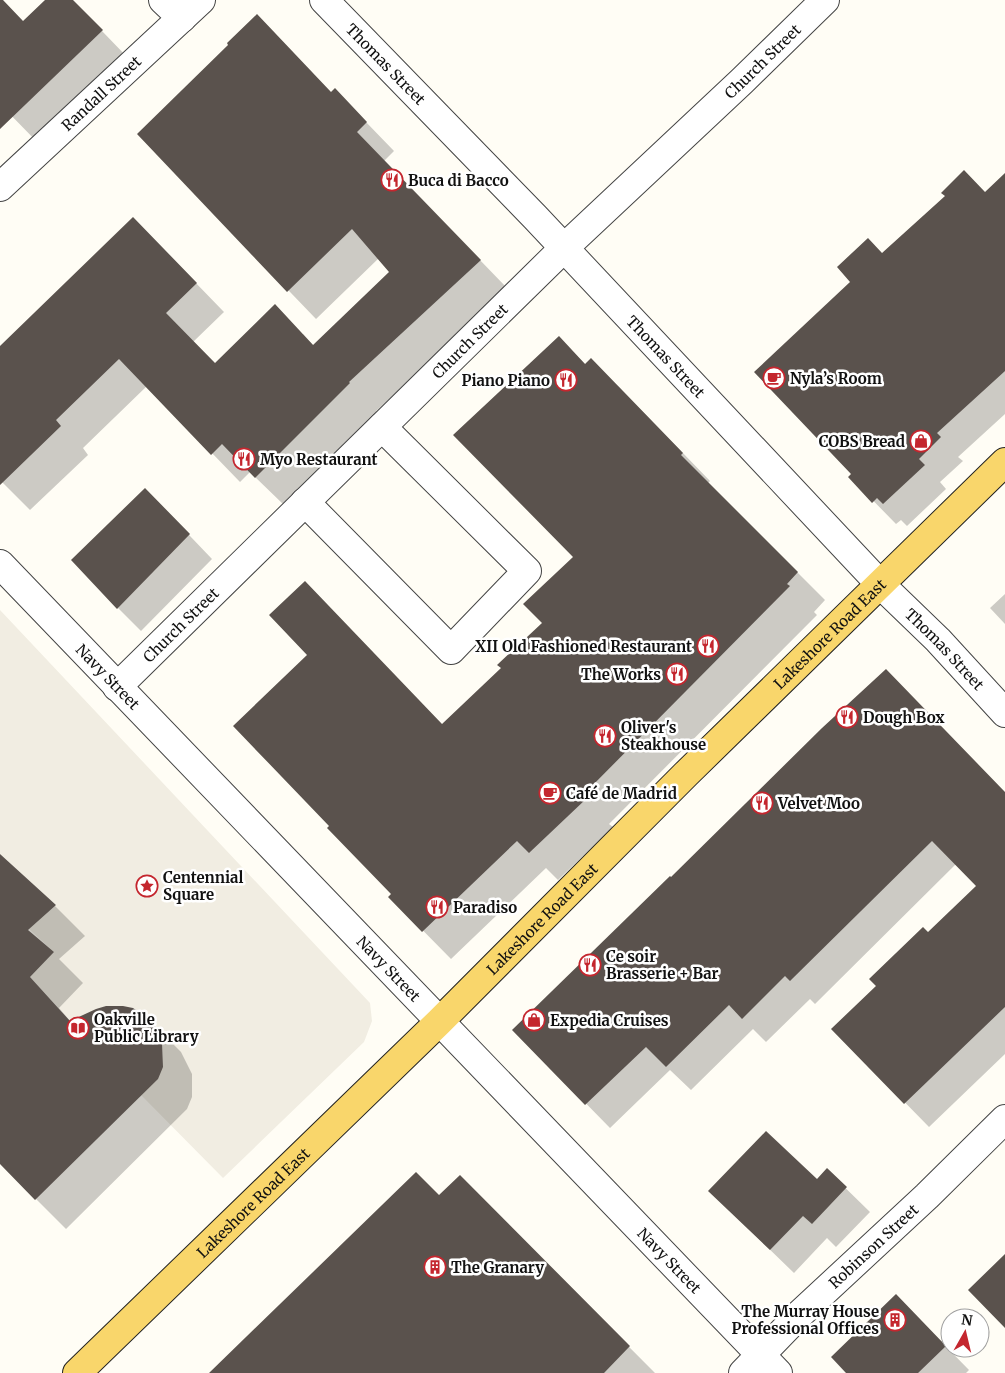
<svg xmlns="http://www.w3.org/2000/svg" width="1005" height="1373" font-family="Merriweather,serif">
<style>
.plaza{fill:#f1ede2}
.shadow{fill:#0003}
.building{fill:#5a524d}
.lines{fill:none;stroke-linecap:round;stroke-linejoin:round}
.minor-casing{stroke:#444;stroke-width:30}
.major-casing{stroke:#222;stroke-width:30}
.minor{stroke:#fff;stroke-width:28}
.major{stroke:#f9d66b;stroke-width:28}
.labels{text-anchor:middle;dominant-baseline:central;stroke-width:5;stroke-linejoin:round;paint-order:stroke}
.street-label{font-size:15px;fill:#111;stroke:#fff}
.poi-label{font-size:15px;font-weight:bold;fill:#111;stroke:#fff;text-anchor:start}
</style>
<rect width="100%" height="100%" fill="#fffdf5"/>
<path class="plaza" d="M0,610L370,1003L372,1021L364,1042L223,1178L141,1095L163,1067L162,1043L152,1021L133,1008L115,1006H106L88,1013L74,1025L30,977L54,952L29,929L56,905L0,854Z"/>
<path class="shadow" d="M0,0L23,22L46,0H72L131,61L42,147L0,104Z
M335,90L394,151L384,161L508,289L376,411L377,412L284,505L250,472L240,482L147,386L83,448L88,455L30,510L0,480V348L161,247L224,312L193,342L215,364L303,334L314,346L391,272L379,258L316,319L138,134L331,93Z
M1005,175V414L958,457L963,461L940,482L946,489L907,526L901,520L896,524L850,477L853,474L882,254L985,193Z
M559,338L586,365L619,387L710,481L708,483L825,600L814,612L817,615L609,824L613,827L558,880L546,868L451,959L390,897L393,894L442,725L502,668L543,623L575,557Z
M169,514L212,559L141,631L118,608Z
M1005,594V624L990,608Z
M1005,793V1054L929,1127L833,1029L977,886L956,864L815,1004L810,999L766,1042L753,1029L691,1090L670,1070L610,1128L514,1030Z
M0,856L55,906L85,936L59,959L83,983L59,1008L71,1022H151L181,1052L192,1074V1097L187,1109L66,1229L0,1163Z
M827,1170L870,1212L836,1247L827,1238L794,1273L734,1215L817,1181Z
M460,1177L655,1373H210L439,1197Z
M919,1319L969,1370L966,1373H848Z"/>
<path class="building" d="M0,0H3L23,21L45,0H73L103,30L0,129Z
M257,14L331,92L335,88L367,122L357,132L481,260L349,382L350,383L255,478L222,444L211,455L119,359L56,420L61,426L0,485V346L133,217L197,283L166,313L215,363L275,304L313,345L389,272L352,229L287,292L137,134L228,45L227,43Z
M964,170L985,192L1005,173V371L937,433L941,437L919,459L925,465L883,504L877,498L872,503L848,477L851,474L754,372L850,282L837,267L868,238L882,253L945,196L941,193Z
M559,336L585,364L591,358L683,453L681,455L798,572L787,584L790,586L583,795L586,799L529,853L517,841L422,932L388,897L391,894L327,828L329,826L233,726L307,655L269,615L305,581L442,724L501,668L497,665L542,623L523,604L573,557L453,435Z
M145,488L190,534L117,609L71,560Z
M886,669L1005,792V1007L904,1104L831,1029L876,986L869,979L923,927L928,932L976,886L932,841L790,981L785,976L742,1019L729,1005L666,1067L646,1047L585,1105L512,1030L670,876L671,877L822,728Z
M0,854L56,905L28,930L54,952L30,977L70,1021L96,1009L106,1006H123L133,1008L152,1021L162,1043L163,1067L158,1079L35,1200L0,1164Z
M766,1131L817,1179L827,1168L847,1187L812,1224L803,1216L770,1250L708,1191Z
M416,1172L439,1195L460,1175L630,1346L604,1373H209Z
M1005,1254V1328L968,1290Z
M896,1294L946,1346L918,1373H846L831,1357Z"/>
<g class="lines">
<g class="minor-casing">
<g id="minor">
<path d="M163,0L182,18"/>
<path id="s1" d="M324,0L535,217L880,584L938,640L1005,713"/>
<path id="s2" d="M0,187L201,0"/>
<path d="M305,502L451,650L527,571L382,427"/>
<path id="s3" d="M0,564L778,1373"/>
<path id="s4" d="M117,687L564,248L742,81L825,0"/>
<path id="s5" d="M743,1373L801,1313L927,1196L1005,1119"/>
</g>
</g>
<g class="major-casing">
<g id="major">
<path id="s6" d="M77,1373L439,1022L686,774L1005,462"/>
</g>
</g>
<use href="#minor" class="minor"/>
<use href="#major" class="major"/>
</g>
<defs>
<g id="restaurant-ring" transform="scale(1.125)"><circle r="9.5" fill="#fff" stroke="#c4262e" stroke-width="1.5"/><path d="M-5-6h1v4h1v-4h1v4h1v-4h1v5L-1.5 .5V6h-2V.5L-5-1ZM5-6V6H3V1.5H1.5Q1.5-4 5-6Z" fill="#c4262e"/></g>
<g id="cafe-ring" transform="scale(1.125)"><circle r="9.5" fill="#fff" stroke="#c4262e" stroke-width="1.5"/><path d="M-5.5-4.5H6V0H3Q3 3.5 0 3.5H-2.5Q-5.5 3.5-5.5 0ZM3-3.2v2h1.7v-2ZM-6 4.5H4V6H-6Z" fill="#c4262e"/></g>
<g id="shop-ring" transform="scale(1.125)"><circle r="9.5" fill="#fff" stroke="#c4262e" stroke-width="1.5"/><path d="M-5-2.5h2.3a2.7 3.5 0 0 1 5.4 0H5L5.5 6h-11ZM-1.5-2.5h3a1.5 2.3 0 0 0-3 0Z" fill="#c4262e"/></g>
<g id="sight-ring" transform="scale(1.125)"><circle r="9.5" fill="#fff" stroke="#c4262e" stroke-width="1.5"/><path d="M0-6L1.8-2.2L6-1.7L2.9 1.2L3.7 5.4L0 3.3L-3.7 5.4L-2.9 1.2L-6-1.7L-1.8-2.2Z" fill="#c4262e"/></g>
<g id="library-ring" transform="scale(1.125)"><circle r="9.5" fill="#fff" stroke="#c4262e" stroke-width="1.5"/><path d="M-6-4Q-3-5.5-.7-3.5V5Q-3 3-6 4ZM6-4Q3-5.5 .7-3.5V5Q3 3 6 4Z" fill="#c4262e"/></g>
<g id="building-ring" transform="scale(1.125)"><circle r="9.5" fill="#fff" stroke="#c4262e" stroke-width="1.5"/><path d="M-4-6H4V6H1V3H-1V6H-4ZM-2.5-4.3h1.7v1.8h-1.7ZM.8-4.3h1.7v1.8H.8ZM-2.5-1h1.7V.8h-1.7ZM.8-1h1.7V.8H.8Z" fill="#c4262e"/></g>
</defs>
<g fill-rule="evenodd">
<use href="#restaurant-ring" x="392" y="180"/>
<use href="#cafe-ring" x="774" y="378"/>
<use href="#restaurant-ring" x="566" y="380"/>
<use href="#shop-ring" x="921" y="441"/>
<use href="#restaurant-ring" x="244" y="459"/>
<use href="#restaurant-ring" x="708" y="646"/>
<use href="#restaurant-ring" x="677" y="674"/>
<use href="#restaurant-ring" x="847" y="717"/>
<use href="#restaurant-ring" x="605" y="736"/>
<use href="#cafe-ring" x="550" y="793"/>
<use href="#restaurant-ring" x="762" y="803"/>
<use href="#sight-ring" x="147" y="886"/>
<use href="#restaurant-ring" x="437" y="907"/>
<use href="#restaurant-ring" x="590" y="965"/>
<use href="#shop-ring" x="534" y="1020"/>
<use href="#library-ring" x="78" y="1028"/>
<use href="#building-ring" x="435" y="1267"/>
<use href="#building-ring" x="895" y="1320"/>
</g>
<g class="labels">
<g class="street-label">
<text stroke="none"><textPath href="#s4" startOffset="899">Church Street</textPath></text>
<text stroke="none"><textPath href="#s1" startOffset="89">Thomas Street</textPath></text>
<text stroke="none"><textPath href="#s2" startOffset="138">Randall Street</textPath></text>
<text stroke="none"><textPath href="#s4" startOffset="494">Church Street</textPath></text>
<text stroke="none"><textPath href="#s1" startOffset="494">Thomas Street</textPath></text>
<text stroke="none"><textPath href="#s4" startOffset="89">Church Street</textPath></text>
<text stroke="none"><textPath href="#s6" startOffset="1055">Lakeshore Road East</textPath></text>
<text stroke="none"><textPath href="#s1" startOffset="898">Thomas Street</textPath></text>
<text stroke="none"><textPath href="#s3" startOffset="156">Navy Street</textPath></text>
<text stroke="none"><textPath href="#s6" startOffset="650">Lakeshore Road East</textPath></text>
<text stroke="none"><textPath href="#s3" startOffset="561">Navy Street</textPath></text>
<text stroke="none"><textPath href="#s6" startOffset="245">Lakeshore Road East</textPath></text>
<text stroke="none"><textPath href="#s5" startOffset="182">Robinson Street</textPath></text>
<text stroke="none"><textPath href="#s3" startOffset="966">Navy Street</textPath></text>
</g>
<g class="poi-label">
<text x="408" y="180">Buca di Bacco</text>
<text x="790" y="378">Nyla’s Room</text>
<text x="550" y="380" text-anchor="end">Piano Piano</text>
<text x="905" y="441" text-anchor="end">COBS Bread</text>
<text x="260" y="459">Myo Restaurant</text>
<text x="692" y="646" text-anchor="end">XII Old Fashioned Restaurant</text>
<text x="661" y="674" text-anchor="end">The Works</text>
<text x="863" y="717">Dough Box</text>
<text x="621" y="727">Oliver's<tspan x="621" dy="17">Steakhouse</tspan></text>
<text x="566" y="793">Café de Madrid</text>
<text x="778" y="803">Velvet Moo</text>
<text x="163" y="877">Centennial<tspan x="163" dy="17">Square</tspan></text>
<text x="453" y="907">Paradiso</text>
<text x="606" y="956">Ce soir<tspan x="606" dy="17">Brasserie + Bar</tspan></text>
<text x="94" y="1019">Oakville<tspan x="94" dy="17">Public Library</tspan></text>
<text x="550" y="1020">Expedia Cruises</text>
<text x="451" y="1267">The Granary</text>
<text x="879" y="1311" text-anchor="end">The Murray House<tspan x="879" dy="17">Professional Offices</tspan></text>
</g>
</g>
<g transform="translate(965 1333) rotate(8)"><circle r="24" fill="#ffffff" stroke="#a0a0a0"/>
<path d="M0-4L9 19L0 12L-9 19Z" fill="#c4262e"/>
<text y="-8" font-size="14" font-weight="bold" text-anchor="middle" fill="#111111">N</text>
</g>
</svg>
